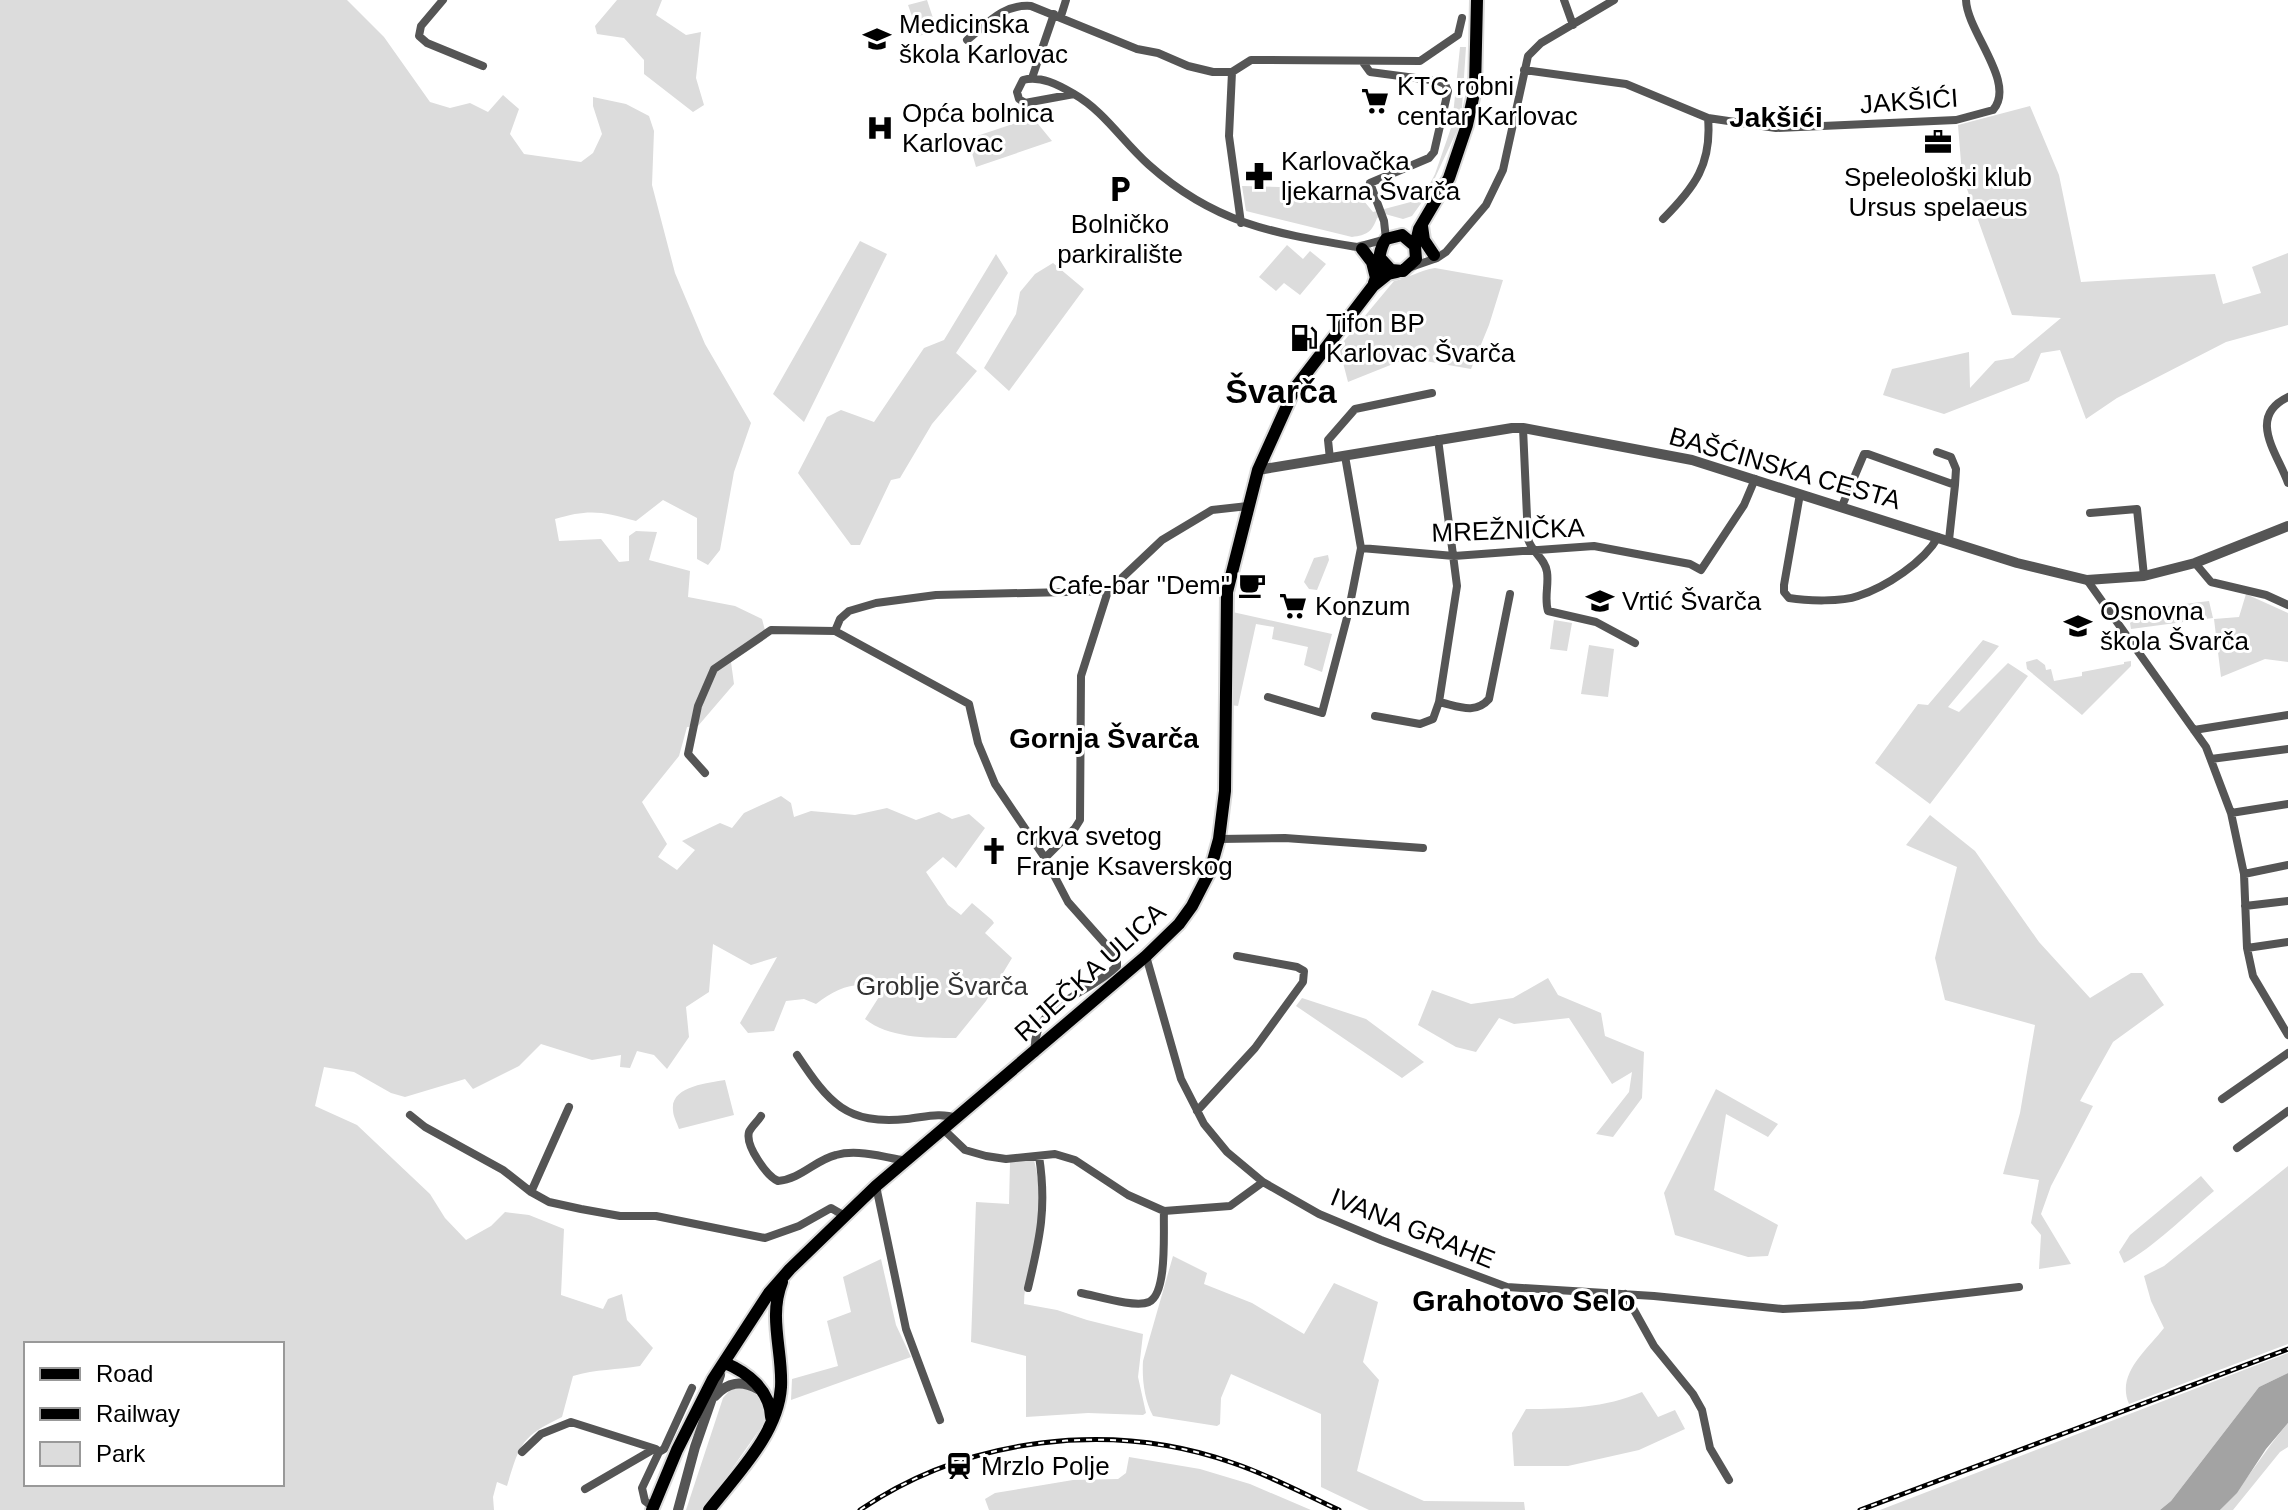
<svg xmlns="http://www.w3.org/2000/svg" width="2288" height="1510" font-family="Helvetica,sans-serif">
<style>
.green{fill:#dcdcdc;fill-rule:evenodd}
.water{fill:#a3a3a3}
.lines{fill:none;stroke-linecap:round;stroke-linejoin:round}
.primary-casing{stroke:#dbdbdb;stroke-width:16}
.minor{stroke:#555;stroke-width:8}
.tertiary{stroke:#555;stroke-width:10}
.primary{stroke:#000;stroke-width:12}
.rail-casing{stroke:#000;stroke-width:5}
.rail{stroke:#fff;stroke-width:2;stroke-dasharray:6;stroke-linecap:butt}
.labels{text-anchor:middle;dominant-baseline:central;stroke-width:6;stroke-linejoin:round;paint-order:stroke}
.poi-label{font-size:26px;fill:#000;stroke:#fff;text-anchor:start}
.street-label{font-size:26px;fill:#000;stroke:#fff}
.park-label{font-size:26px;fill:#333;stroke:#fff}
.neighbourhood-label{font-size:28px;font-weight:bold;fill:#000;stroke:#fff}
.quarter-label{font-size:30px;font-weight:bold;fill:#000;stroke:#fff}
.district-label{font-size:34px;font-weight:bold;fill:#000;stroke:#fff}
</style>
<rect width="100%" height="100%" fill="#fff"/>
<path class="green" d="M0,0H347L384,37L430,102L450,108L470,103L488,112L503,95L519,109L510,134L524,154L581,162L593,153L602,134L593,106V97L626,104L649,116L654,131L652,185L675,273L705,344L751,423L734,472L720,550L708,565L697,559V518L663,500L636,521C602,511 588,509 555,519L559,541L601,539L619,562L629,561V536L636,531L657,532L649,560L690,571L688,597L735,606L762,619L767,638L731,662L734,684L698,726L687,727L679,756L642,802L667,844L658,857L677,870L695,850L682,841L720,823L732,828L744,813L781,796L791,803L794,817L811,811L855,815L887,808L916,820L939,812L952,819L969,814L985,828L956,868L943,857L926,872L948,905L961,915L972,903L992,920L994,923L985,933L1012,958L986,1001L956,1038C927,1038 888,1038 865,1019L884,989C857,980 838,987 816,1004L804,999L786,1001L774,1031L748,1033L740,1023L777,957L751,965L713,944L709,992L686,1007L689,1037L667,1069L654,1055L637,1051L630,1068L620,1067L621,1055L592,1060L541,1044L519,1066L473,1089L465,1079L405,1097L391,1093L354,1072L324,1067L315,1106L357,1125L430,1194L445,1218L466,1240L491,1226L505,1212L529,1215L564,1229L561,1295L603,1309L608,1299L622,1294L627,1320L653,1348L640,1366C617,1370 596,1369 573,1376L562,1417C521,1437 520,1443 507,1486L497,1482L493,1497L494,1510H0ZM26,1344H282V1484H26Z
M617,0H662L656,15L686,35L701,32L696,78L704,105L693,112L644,74V60L624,38L597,34L595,26Z
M927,0L937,30L919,36L908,5Z
M1460,47H1466L1461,122L1427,195L1412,216L1403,219L1385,214L1377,218C1372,232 1367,235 1352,237L1246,211L1242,186L1354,189L1373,212L1422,199L1435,174L1452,125Z
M2030,106L2059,175L2081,282L2215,274L2223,304L2261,293L2252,267L2288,253V325L2226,342L2117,398L2086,419L2060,350L2041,353L2029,381L1944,414L1883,395L1892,369L1969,352L1970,388L1995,361L2013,358L2061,318L2012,315L1962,175L1958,125Z
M1031,118L1034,119L1052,141L976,167L968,139Z
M860,241L887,254L804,422L773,394Z
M1287,245L1303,259L1310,251L1326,264L1300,295L1284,283L1276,291L1259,277Z
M996,254L1008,273L956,353L977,371L932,424L900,478L891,480L860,545H851L798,473L827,417L841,410L874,422L924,348L944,340Z
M1053,263L1084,289L1009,391L984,368L1016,314L1020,292L1035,274Z
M1435,268L1503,280L1489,325L1471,369L1408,358L1348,382L1339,347L1394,281C1409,278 1420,270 1435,268Z
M1328,555L1329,560L1317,590L1309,589L1304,582L1314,558Z
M2246,594L2288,613V662L2265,659L2221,677L2214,619L2239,617Z
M2209,601L2213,618L2131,629L2128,611Z
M1228,611L1332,634L1322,672L1304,665L1308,647L1272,639L1274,627L1256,624L1238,706L1224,704Z
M1554,620L1572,623L1567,651L1550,649Z
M1983,640L1999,646L1948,707L1959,712L2008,663L2028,676L1930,804L1875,763L1918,704L1928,705Z
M1589,645L1614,649L1608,697L1581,694Z
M2037,659L2045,665L2046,670L2051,669L2054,681L2082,676V672L2124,664V662L2131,661V666L2082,715L2027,669L2026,662Z
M1930,815L1975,851L2039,942L2090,998L2131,973H2142L2164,1005L2113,1042L2080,1101L2093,1106L2051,1186L2041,1214L2071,1264L2039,1269L2041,1235L2031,1223L2039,1180L2003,1174L2020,1113L2035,1025L1945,1000L1935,958L1957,867L1906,845Z
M1548,978L1558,995L1601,1013L1605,1036L1644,1052L1642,1098L1613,1137L1596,1134L1629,1092L1632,1072L1612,1084L1569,1018L1514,1024L1499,1018L1476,1052L1456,1047L1418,1025L1432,990L1471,1004L1513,998Z
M1302,998L1366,1019L1424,1062L1402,1078L1296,1006Z
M725,1080L734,1115L679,1129C677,1123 673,1116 673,1110C670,1086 709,1083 725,1080Z
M1716,1089L1778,1124L1768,1137L1726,1114L1714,1190L1778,1225L1768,1256L1748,1257L1675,1235L1664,1193Z
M1034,1160C1040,1184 1043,1211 1038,1236C1033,1259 1024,1280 1024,1304L1057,1310L1087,1320L1143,1334L1138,1377L1146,1413L1143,1415L1088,1413L1026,1417V1356L971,1342L976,1202L1009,1204L1010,1162Z
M2288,1166V1344L2129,1404C2116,1374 2146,1351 2164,1328L2151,1301L2144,1276L2164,1266Z
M2201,1176L2214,1191C2188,1213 2152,1249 2124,1263L2119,1252L2130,1235Z
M1173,1256L1207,1273L1204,1284L1252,1303L1304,1334L1334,1283L1378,1302L1363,1362L1379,1380L1357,1471L1424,1501L1524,1502L1525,1510H1369L1321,1487V1414L1231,1374L1221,1398L1220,1424L1217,1426L1153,1416C1144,1399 1142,1379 1143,1361Z
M881,1259L896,1325L911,1357L791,1400L792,1379L838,1366L827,1321L851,1312L843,1277Z
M2288,1353V1373L2259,1387L2171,1501L2160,1510H1880Z
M739,1388L749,1389C762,1399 769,1410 762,1426L703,1510H686L723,1398L730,1390Z
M1642,1392L1658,1417L1675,1410L1685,1429L1639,1450L1568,1466H1514L1512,1433L1526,1409C1566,1409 1605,1408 1642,1392Z
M2288,1423V1447L2280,1452L2233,1510H2220C2246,1483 2264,1451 2288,1423Z
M1129,1457L1200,1469L1250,1484L1311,1510H989L985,1499L995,1493L1073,1480L1118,1479L1126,1473Z"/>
<path class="water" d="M2288,1373V1423L2266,1449L2237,1493L2220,1510H2160L2171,1501L2259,1387Z"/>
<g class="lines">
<g class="primary-casing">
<path id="primary" d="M1422,226L1424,240L1434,255
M1415,246L1419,229L1449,178L1467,125L1475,89L1477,0
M1362,249L1372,262L1376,278
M1374,283C1380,268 1377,251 1386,239L1402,235L1415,246L1416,259L1403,271L1391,270L1381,259
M725,1363C747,1372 770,1390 771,1417
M652,1510L677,1450L713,1379L769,1293L790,1269L876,1186L1146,956L1179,924L1192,906L1210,871L1219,839L1225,791L1227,592L1258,470L1295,388L1373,286L1388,274L1397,272
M709,1510C736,1475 778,1434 781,1387C783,1352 768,1317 782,1282"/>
</g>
<path class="minor" d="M443,0L421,26L419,36L427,43L483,66
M1564,0L1573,25
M1061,16L1066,0
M967,40C988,23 1003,4 1031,6L1137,49L1158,53L1188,66L1213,72H1232L1251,60L1420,61L1458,35L1462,18
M1524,70L1626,84L1708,118L1776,128L1956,120L1993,110C2017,83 1967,32 1966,0
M1232,72L1229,136L1241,223
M1032,78L1054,14
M1074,94C1059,85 1040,75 1023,80L1017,92L1019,99L1025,103L1074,94C1104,111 1123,142 1149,165C1215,224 1273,233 1357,247L1366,251
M1663,219C1695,187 1712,164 1708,118
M1357,247L1386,239L1384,221L1370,183L1429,158L1434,152L1448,91L1445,84L1438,81L1370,72L1362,61
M1411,267L1437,258L1446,252L1486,205L1503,170L1528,56L1541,43L1614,0
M2288,397C2246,417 2278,454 2288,483
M1523,428L1528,539C1532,553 1545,558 1547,572C1549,585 1544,598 1548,611L1596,622L1635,643
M1937,452L1951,457L1956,469L1955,485
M1330,459L1328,440L1355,409L1432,393
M1800,494L1784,585V592L1789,598C1807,601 1842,602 1858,596C1886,587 1924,562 1938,537
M1842,506L1864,454H1868L1955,485L1949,540
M2090,513L2137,509L2144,576
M1361,548L1454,556L1594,546L1690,564L1701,570L1744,505L1755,479
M2195,563L2211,582L2266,595L2288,605
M2087,580L2206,747L2231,813L2244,874L2247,948L2253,976L2288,1035
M835,631L969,704L978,743L995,784L1045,858L1068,902L1117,957V966C1089,995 1030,1004 1035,1053
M1268,697L1322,713L1348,614L1361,548L1345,456
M1439,702C1458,706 1475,715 1489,699L1510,594
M1375,716L1420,724L1433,719L1439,702L1457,586L1438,439
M2194,730L2288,715
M2211,759L2288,749
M705,773L688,754L698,706L714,669L771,630L835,631L840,619L849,611L876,603L936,595L1108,591L1162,540L1212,510L1248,506
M2231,813L2288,804
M1219,839L1285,838L1423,848
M1045,858L1075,828L1080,820L1081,676L1108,591
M2244,874L2288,865
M2245,906L2288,901
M2247,948L2288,942
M1146,956L1181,1079L1204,1124L1227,1152L1263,1182L1319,1214L1381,1240L1507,1287L1654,1296L1783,1309L1863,1305L2019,1287
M797,1055C829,1103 846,1125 907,1119C925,1117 940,1112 957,1118
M2222,1099L2288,1053
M1197,1111L1255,1048L1303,982L1304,971L1297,967L1237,956
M410,1115L425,1127L503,1170L531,1192L549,1202L581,1209L620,1216H656L765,1238L799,1226L831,1208L843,1215
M761,1116C758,1121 751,1127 749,1132C745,1146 767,1176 778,1181C801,1179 815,1160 836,1155C857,1149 885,1157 906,1161
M943,1129L965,1150L986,1156L1006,1159L1055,1154L1075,1160L1128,1195L1164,1211L1230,1206L1263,1182
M2237,1148L2288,1111
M876,1186L906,1329L940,1420
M531,1192L569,1107
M1028,1288C1040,1238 1047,1207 1039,1156
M1081,1293C1097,1296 1135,1308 1149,1302C1168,1293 1163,1230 1164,1211
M1625,1294L1654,1346L1693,1394L1702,1410L1710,1448L1729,1480
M522,1452L541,1434L571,1422L656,1449L659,1452L642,1488L645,1501L653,1507
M659,1452L664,1449L692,1388
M585,1489L654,1449"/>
<path class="tertiary" d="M1258,470L1512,428H1523L1692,460L2017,563L2087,580L2144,576L2195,563L2288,526
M715,1396C728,1382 741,1380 758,1389
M678,1510L695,1447L720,1375"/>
<use href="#primary" class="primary"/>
<g class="rail-casing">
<path id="rail" d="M860,1510C967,1437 1111,1420 1233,1463C1269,1475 1304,1494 1339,1510
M1860,1510L2288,1349"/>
</g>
<use href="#rail" class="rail"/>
</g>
<defs>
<g id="school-bare" transform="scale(2.16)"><path d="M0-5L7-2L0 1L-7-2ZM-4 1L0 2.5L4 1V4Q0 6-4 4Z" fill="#000" stroke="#fff" stroke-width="2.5" paint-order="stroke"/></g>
<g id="supermarket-bare" transform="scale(2.16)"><path d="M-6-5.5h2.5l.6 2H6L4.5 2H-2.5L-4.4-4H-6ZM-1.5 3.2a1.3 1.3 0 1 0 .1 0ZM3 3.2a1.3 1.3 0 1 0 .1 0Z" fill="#000" stroke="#fff" stroke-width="2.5" paint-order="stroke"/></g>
<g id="hospital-bare" transform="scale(2.16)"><path d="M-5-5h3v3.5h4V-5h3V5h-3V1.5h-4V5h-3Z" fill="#000" stroke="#fff" stroke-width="2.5" paint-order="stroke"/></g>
<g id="office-bare" transform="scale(2.16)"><path d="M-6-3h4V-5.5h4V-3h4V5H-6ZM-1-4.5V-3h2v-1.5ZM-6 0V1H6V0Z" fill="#000" stroke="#fff" stroke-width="2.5" paint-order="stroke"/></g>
<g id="pharmacy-bare" transform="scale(2.16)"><path d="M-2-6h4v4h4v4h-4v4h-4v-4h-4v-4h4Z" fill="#000" stroke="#fff" stroke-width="2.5" paint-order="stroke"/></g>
<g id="parking-bare" transform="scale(2.16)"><path d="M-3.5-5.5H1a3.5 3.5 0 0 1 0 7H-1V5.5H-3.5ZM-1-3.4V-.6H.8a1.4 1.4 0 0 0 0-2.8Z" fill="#000" stroke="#fff" stroke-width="2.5" paint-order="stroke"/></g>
<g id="fuel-bare" transform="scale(2.16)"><path d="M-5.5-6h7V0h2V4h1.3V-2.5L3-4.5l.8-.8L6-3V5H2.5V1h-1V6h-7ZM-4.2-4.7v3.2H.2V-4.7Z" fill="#000" stroke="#fff" stroke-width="2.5" paint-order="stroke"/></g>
<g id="cafe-bare" transform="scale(2.16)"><path d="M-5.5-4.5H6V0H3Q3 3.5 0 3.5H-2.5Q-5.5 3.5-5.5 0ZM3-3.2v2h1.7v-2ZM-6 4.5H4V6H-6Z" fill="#000" stroke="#fff" stroke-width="2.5" paint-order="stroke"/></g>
<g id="church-bare" transform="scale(2.16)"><path d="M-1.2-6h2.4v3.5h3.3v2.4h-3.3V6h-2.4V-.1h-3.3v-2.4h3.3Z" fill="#000" stroke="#fff" stroke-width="2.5" paint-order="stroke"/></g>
<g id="station-bare" transform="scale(2.16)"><path d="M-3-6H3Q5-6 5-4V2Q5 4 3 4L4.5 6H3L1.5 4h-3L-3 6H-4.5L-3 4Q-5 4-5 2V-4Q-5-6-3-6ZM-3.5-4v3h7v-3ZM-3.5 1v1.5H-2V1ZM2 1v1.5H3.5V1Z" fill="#000" stroke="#fff" stroke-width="2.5" paint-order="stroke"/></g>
</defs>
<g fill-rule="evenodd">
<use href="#school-bare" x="877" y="39"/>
<use href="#supermarket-bare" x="1375" y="101"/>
<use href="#hospital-bare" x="880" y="128"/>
<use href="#office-bare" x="1938" y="142"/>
<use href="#pharmacy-bare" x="1259" y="176"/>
<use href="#parking-bare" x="1120" y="189"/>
<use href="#fuel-bare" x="1304" y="338"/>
<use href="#cafe-bare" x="1252" y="585"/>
<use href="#school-bare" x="1600" y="601"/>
<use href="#supermarket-bare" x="1293" y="606"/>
<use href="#school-bare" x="2078" y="626"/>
<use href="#church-bare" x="994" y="851"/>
<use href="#station-bare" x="959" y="1466"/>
</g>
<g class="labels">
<g class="poi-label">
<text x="899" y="24">Medicinska<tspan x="899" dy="30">škola Karlovac</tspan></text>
<text x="1397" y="86">KTC robni<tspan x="1397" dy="30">centar Karlovac</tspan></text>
<text x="902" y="113">Opća bolnica<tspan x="902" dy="30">Karlovac</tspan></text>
<text x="1281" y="161">Karlovačka<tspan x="1281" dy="30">ljekarna Švarča</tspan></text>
<text x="1938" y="177" text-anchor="middle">Speleološki klub<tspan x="1938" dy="30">Ursus spelaeus</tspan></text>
<text x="1120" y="224" text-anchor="middle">Bolničko<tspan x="1120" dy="30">parkiralište</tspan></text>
<text x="1326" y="323">Tifon BP<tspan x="1326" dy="30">Karlovac Švarča</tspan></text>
<text x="1230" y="585" text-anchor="end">Cafe-bar "Dem"</text>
<text x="1622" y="601">Vrtić Švarča</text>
<text x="1315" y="606">Konzum</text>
<text x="2100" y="611">Osnovna<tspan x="2100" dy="30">škola Švarča</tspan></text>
<text x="1016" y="836">crkva svetog<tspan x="1016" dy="30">Franje Ksaverskog</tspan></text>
<text x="981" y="1466">Mrzlo Polje</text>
</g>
<g class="street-label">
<text transform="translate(1909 101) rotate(-4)">JAKŠIĆI</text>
<text transform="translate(1785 468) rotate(16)">BAŠĆINSKA CESTA</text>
<text transform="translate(1508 530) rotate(-2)">MREŽNIČKA</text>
<text transform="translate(1090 972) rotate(-42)">RIJEČKA ULICA</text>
<text transform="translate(1413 1228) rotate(22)">IVANA GRAHE</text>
</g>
<g class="park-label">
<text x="942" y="986">Groblje Švarča</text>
</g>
<g class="neighbourhood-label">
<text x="1776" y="117">Jakšići</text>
<text x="1104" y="738">Gornja Švarča</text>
</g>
<g class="quarter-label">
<text x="1524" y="1300">Grahotovo Selo</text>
</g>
<g class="district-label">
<text x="1281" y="391">Švarča</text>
</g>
</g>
<rect x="24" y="1342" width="260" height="144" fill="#ffffff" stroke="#999999" stroke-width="2"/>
<rect x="40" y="1368" width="40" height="12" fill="#000000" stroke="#999999" stroke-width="2"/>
<text x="96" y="1382" font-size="24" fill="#000000">Road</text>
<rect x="40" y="1408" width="40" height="12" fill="#000000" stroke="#999999" stroke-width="2"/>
<text x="96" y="1422" font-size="24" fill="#000000">Railway</text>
<rect x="40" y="1442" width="40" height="24" fill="#dcdcdc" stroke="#999999" stroke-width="2"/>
<text x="96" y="1462" font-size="24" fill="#000000">Park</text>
</svg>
